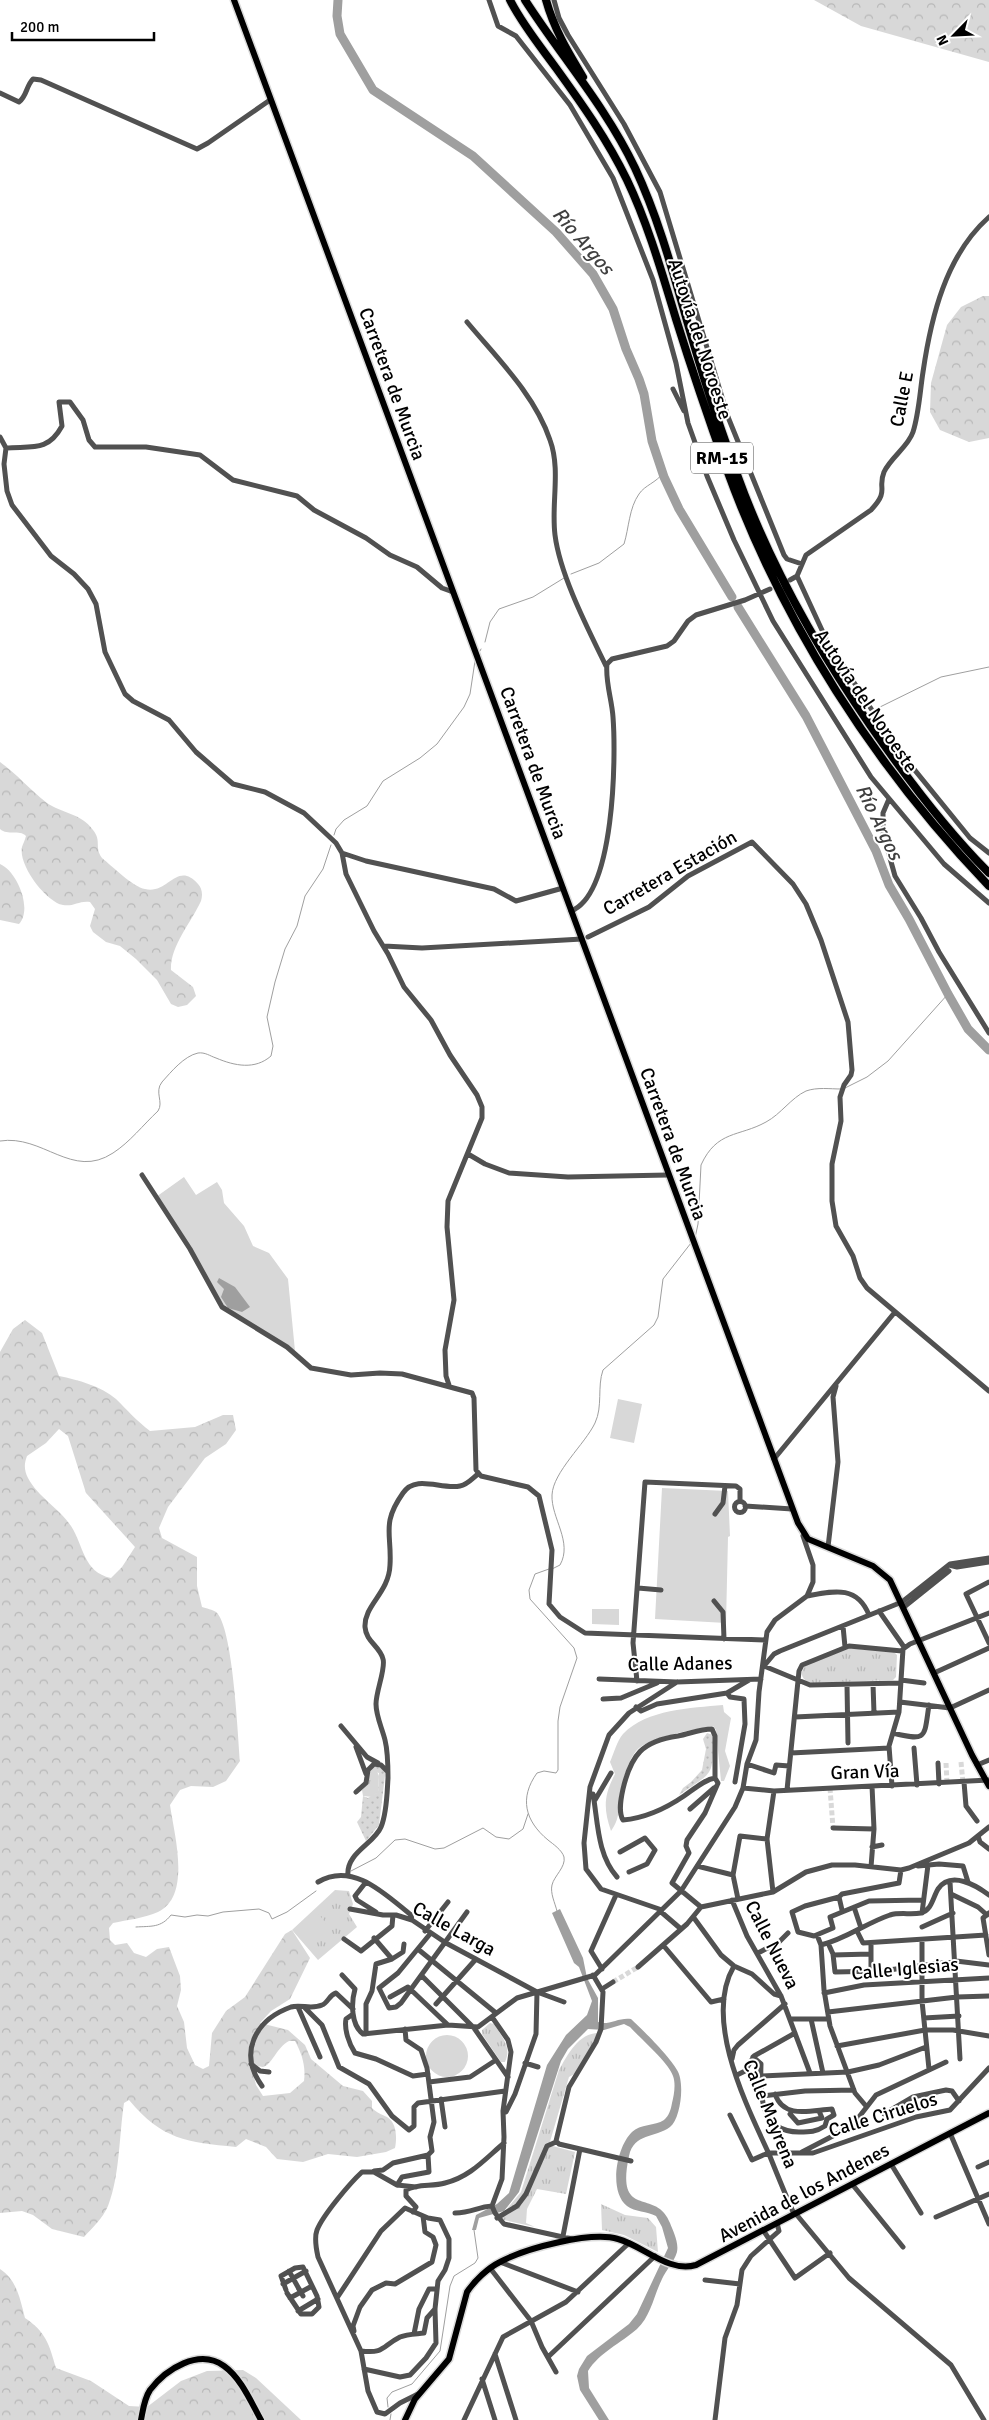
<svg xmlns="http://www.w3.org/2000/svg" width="989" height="2420" font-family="Signika,sans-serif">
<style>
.grass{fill:url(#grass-dots)}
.forest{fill:url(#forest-crowns);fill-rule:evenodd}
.park{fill:url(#park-tufts)}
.garden{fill:#d8d8d8}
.water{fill:#9f9f9f}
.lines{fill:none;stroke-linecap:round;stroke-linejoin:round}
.stream{stroke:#9f9f9f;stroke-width:1}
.river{stroke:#9f9f9f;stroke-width:9}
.minor-tunnel{stroke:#d9d9d9;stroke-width:5;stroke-dasharray:5 2.5;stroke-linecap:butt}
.major-casing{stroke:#dbdbdb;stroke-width:9}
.highway-casing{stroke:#dbdbdb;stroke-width:10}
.minor{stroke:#515151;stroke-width:5}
.major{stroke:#000;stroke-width:6}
.highway{stroke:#000;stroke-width:8}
.minor-bridge{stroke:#515151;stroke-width:5}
.labels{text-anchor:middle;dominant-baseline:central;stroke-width:4;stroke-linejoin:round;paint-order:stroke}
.shield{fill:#fff;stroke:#4c4c4c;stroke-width:1}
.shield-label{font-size:18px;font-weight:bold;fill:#000}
.street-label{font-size:19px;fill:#000;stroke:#fff}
.water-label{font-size:20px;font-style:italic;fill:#404040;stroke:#fff}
</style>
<defs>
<pattern id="grass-dots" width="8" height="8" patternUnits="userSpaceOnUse" patternTransform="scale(1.25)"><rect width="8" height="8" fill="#d8d8d8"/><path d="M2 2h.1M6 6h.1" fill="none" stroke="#b8b8b8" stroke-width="1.8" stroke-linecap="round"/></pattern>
<pattern id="forest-crowns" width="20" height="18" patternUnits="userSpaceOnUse" patternTransform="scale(1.25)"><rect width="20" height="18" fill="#d8d8d8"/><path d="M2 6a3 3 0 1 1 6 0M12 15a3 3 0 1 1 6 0" fill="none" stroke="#b8b8b8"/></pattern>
<pattern id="park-tufts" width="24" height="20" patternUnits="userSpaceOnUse" patternTransform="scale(1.25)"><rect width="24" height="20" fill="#d8d8d8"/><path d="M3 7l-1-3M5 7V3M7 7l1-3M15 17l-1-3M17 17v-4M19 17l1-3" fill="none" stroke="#b8b8b8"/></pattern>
</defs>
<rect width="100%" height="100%" fill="#fff"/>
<path class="grass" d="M707,1733L713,1735C713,1777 714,1771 679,1795L683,1788L691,1782L702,1770L706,1749L703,1739Z
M378,1765L385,1772V1776L379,1825L366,1841L357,1822L361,1817L363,1796L368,1798L378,1792L379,1773L371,1771L373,1767Z"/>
<path class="forest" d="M814,0H989V62L861,26Z
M983,296H989V438L969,442L940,430L930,412L931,383L947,325L961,307Z
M0,762C17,774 30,790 47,803C61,813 81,813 93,830C102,841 94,847 102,858C112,866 133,887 145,889C168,895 177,860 198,884C202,888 203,895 201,901C191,923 170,946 171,970L193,987L196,996L187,1005L178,1007L171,1004L157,980L136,959L120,946L106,942L93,932L90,926L95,909L90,902C80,900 73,907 63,905C46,902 18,865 22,847C23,844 25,840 26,836C19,829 8,836 0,829Z
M0,864C17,871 33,909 19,924L0,920Z
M25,1320L42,1333L59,1376C78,1380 101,1386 116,1399C127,1410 137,1421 150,1431L195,1427L223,1415H233L236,1430L226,1444L205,1458L168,1507L159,1528L162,1538L197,1557V1586L202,1607C206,1608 213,1610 216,1612C233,1626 238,1736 240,1761L226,1781L213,1787L191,1786L180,1790L170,1805C174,1834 192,1896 158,1912C145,1918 127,1920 113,1923L109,1928L110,1940L115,1945L127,1943L134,1953L146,1957L157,1949L169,1947L180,1976L181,1990L177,2006L184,2022L187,2048L195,2065L203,2069L209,2066L212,2033L226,2011L245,1997L285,1934L292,1930L310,1958L290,1999L271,2011L260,2023L288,2030L305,2045L311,2059L343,2086L363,2091L372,2101V2108C377,2113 381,2114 387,2117C397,2123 397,2138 395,2148L386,2152L357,2157L328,2154L303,2162L277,2159L266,2147L246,2139L236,2147C187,2142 162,2140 129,2100L124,2103C119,2136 120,2175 108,2206C103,2218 93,2227 84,2237L52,2229L33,2215L22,2211L0,2213V1352L13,1329ZM59,1429L68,1436L86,1493L135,1547L122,1567L111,1578C83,1572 84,1546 71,1526C59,1508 38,1497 28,1478C24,1470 24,1464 27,1456L46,1443ZM289,2041H295C302,2054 306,2066 304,2081L290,2093L263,2096L256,2085L251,2064C255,2065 260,2067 263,2067C271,2066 277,2047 289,2041Z
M0,2269C17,2280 20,2299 25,2318C46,2332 49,2344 56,2368L91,2381L129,2406L147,2407L181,2381L207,2371L243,2370L256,2378L301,2420H0Z"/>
<path class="park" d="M848,1648L894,1652L897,1655L896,1677L893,1680L808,1683C801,1677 800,1674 805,1665Z
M376,1769L379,1776L378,1792L372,1797L363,1796L362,1790L368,1784L369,1772Z
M335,1890L349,1891L353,1904L349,1914L357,1927L318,1960L292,1930Z
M490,2023L494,2024C502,2037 512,2047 505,2062H501L482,2034V2030Z
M600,2033L578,2072L569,2077L549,2145L575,2152L566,2194L537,2189L527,2209L526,2223L535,2227L504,2220L500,2217L521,2192L559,2070C568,2054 579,2032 600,2033Z
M601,2204L625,2215L648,2218L656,2227L658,2252L624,2235L602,2230Z"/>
<path class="garden" d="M184,1177L196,1195L217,1182L222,1190L224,1203L244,1226L253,1246L269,1253L288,1279L295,1351L222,1307L190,1249L156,1197Z
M618,1399L642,1404L634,1443L610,1438Z
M662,1488L728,1491L730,1536L728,1537L726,1623L655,1619Z
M592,1609H619V1625L592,1624Z
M723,1705L724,1712L731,1718L725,1751L730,1766L724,1781H721L716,1730L713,1726C694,1730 649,1736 636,1751C628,1761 624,1778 621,1790C617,1806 622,1816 611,1831C603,1808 604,1795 615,1774L610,1762C614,1753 617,1741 623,1734C647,1709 691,1708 723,1705Z
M316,1911L326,1923L305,1941L295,1930Z
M426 2056a21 21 0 1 1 42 0a21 21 0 1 1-42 0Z"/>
<path class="water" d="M219,1278L235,1287L250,1307L242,1312L228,1308L221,1297L224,1289L217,1282Z
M560,1909L583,1958L587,1978L598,1998V2022C608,2026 619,2017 631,2019C642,2029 670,2057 677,2070C685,2082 681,2118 670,2127C655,2138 634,2133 629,2156C615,2221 657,2187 670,2223C673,2231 679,2242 677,2252C674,2262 666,2270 662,2279C654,2295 651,2316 637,2329C621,2343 599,2353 588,2371L589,2388L609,2420H599L580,2390L577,2376L579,2369L587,2356L629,2324L637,2314L668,2248L662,2227L656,2216C647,2211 635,2212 627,2206C608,2191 617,2146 632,2132C640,2124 655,2126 664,2120C669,2116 671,2109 672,2103C674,2095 676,2084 673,2076C670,2064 640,2038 630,2027L624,2024L604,2030L588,2029L568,2049L561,2061L519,2192L504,2211L479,2218L476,2230H472L476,2215L497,2204L509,2193L547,2065L566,2035L587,2015L592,2001L579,1967L574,1963L552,1913Z"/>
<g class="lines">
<path class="stream" d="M571,574L599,563L624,544C629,528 629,508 639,494C645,485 656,483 663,473
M485,642L490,622L499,609L533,597L564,578
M480,651L481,649
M880,707L941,677L989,667
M334,835L336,829L344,820L367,806L383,781L420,758L437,744L464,707L470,694L475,661
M845,1088L867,1077L888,1061L948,994
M0,1141C43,1134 72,1180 113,1153C130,1142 143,1125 158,1111C164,1102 154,1092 162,1082C171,1072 184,1056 198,1053C205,1052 210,1056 216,1058C235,1066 255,1070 271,1056L273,1046L267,1017L275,982L285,949L297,926L305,896L323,869L331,845
M695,1238L698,1224L701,1165C717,1130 739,1137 766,1122C781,1114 791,1098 806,1091C817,1087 830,1089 841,1089
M549,1569L535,1574L529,1590L530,1599L574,1648L577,1658L560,1707L558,1721V1770L556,1773L544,1771L537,1773C519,1798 525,1821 548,1840C553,1844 562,1850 564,1857C566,1867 554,1876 552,1885C550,1893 555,1903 557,1911
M552,1569L560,1565C573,1542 551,1518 552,1495C553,1472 585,1444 595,1423C603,1406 597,1387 603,1370L654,1325L658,1317L663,1279L691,1243
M351,1871L376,1858L395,1840L405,1839L435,1849L444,1848L483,1828L496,1837L509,1839L523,1829L528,1814
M136,1927C151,1926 161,1928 171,1915L185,1917L197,1915L208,1916L223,1912L259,1909L269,1913L272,1919L287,1912L316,1891
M388,2407L387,2398L392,2392L412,2384L440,2351L450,2286L454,2276L475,2263L478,2258L474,2230
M390,2420L391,2414"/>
<path class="river" d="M338,0L337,16L340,34L373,90L473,156L556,232L593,274L613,309L626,349L639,379L644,394L652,441L664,477L679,509L732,597
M738,607L806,716L876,851L889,885L909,919L948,994L968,1029L989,1050"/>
<path class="minor-tunnel" d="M961,1762L963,1783
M946,1763L947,1783
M830,1788L833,1828
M613,1982L638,1967"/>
<g class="major-casing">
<path id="major" d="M234,0L798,1523L808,1539L873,1566L890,1580L972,1755L989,1786
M141,2420C143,2410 144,2399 150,2390C166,2369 199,2348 224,2366C241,2378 251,2402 261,2420
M405,2420L415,2399L449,2359L467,2292C475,2280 488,2268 500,2262C526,2248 591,2231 618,2239C644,2246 668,2273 696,2265L989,2113"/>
</g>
<g class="highway-casing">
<path id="highway" d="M510,0C522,24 540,46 556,68C582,104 607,139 627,180C648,224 662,273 676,319C692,370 709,420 727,470C783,624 875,767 989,886
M525,0C561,56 606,107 635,168C665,232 680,301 701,368C712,405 725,441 738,477C770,565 817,648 870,725C906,777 944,828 989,873
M546,0C554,29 568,52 583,77"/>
</g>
<path class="minor" d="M489,0L498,26L516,36L570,105L613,178L653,280L676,363L688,423L707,476L734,540L773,621L871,777L944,864L989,903
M554,0L559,18L568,35L624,124L660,192L728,417L784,555L787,559L802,564
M0,93L19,102C27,96 26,86 33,79L41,80L197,149L208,143L270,100
M467,322C497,358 535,395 550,440C561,470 551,504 555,535C560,575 588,629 606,666
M673,389L684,411
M0,437L6,448L4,464L7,491L12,505L51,556L74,574L88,589L96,604L105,652L125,694L133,701L169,720L196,752L233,784L265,792L304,813L336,843L342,853L346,874L374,931L388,954L404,987L431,1020L450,1055L477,1095L482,1107V1118L448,1201L447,1227L454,1300L445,1350L446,1376L449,1385
M6,448C32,446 48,452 62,426L59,402H70L83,420L89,440L95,447H146L200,455L233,480L297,496L314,510L366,538L390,555L417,567L442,588L453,592
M797,576L827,641L896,747L970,838L989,853
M790,580L797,576L806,555L871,510C890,490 877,489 884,472C891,457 908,447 913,432C919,413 920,391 923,372C931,317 946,255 989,217
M889,799L883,813V833L895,876L921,918L939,952L989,1033
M342,853L366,861L494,889L516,901L563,888
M571,911C615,894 616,757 613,717C612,700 605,681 607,664L612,659L667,646L674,641L688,621L696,615L745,600L770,589
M588,937L649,907L688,876L752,842L793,884L806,904L821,940L848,1022L852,1070L851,1075L844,1085L840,1097L841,1121L832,1164V1201L836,1226L853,1256L860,1278L867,1288L989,1391
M384,946L422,948L582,939
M468,1154L485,1164L509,1173L568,1177L668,1175
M142,1175L190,1249L222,1307L287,1347L311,1368L351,1375L380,1373L402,1374L472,1393L474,1398L476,1470L481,1476L528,1487L539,1496L552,1550L549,1604L560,1617L585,1633L766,1640
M774,1459L895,1312
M734.5 1507a5.5 5.5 0 1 1 11 0a5.5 5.5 0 1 1-11 0Z
M745,1506L792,1509
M715,1514L723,1503L725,1486
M828,1547L838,1462L833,1397L836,1386
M949,1565L957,1567L989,1562
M989,1582L966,1594L989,1643
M638,1588L661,1590
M807,1596C834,1591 857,1585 869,1615
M714,1601L723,1612L724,1639
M904,1607L949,1571
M879,1611L904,1647
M843,1626L845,1647
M764,1666L774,1654L780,1651L902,1602L950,1564L989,1558
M764,1666L810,1685L900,1683
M934,1673L989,1648
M599,1679L677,1682L761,1679
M901,1680L924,1683
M637,1681L633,1643L645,1482L736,1486L740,1489V1501
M873,1684L874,1713
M847,1685L848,1743
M727,1693L730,1697L744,1699L745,1724L735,1782
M603,1699L621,1698L657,1683
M900,1702L950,1708L989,1690
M636,1707L641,1711L657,1704L727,1693L749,1680
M795,1717L899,1712
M341,1726L367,1757L378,1763
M893,1733C928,1742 924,1737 929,1705
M356,1747L366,1774
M914,1748L917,1785
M791,1753L889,1748
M938,1763L939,1784
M747,1764L774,1773L776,1765L789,1766
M977,1765L989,1760
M964,1782L966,1806L977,1821
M892,1786L889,1746L899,1712L903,1649L910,1644L989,1613
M743,1788L774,1791L989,1780
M787,1790L799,1671L802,1665L849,1646L902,1651
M356,1792L366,1783L368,1770L374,1764L381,1765L387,1771
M590,1794H593C598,1822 597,1854 617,1877
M595,1800L611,1773
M690,1809L714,1788
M833,1828L874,1829
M978,1836L980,1842L989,1849
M872,1847L882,1845
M620,1852L645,1838L655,1850L647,1864L629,1872
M697,1866L733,1875
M918,1866L939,1864L963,1866L968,1882
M871,1867L874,1829L872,1786
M348,1875C346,1853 374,1844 381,1827C387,1813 387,1793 388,1778C388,1766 388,1752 385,1740C382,1728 376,1716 376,1704C376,1691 386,1668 383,1659C380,1646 366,1642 365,1627C364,1605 389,1593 390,1565C392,1534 381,1524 403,1493C416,1474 441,1490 460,1486C467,1485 473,1478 478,1474
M318,1882C353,1861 386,1895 411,1915L412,1920
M366,1882L355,1896L357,1900L376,1912
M950,1882L960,2059
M773,1892L767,1839L774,1791
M951,1894L978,1907L987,1915
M839,1897L842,1894L899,1883L901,1870
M738,1899L733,1875L740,1836L767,1839
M732,1900L747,1936L781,1996L810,2073
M701,1907L672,1883L689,1853L686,1846L687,1840L705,1813L718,1783L715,1778V1736L712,1729C700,1729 689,1734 678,1736C642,1741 631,1755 623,1789C621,1798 618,1812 623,1820C646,1818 665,1809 684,1796C694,1789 704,1780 715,1778
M701,1907L773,1892L806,1872L832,1865H855L901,1870L909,1868L969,1843L989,1827
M854,1907L861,1928
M350,1909L383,1915H396L412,1920L446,1943L537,1992L564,2002
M662,1910L601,1889L586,1869L584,1843L590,1787L609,1735L629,1713L677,1682
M842,1910L839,1897L805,1906L792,1912L798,1932L814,1936L833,1928L830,1917L869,1901L922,1900
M660,1911L681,1929
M922,1913L928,1865
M989,1913L983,1918L989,1955
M694,1918L721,1955L734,1966L752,1974L774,1994L781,1996
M922,1927L953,1913
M425,1931L448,1902
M857,1931L863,1943L986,1935
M430,1934L398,1973L379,1988L389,2008L396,2007L401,2003L467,1912
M817,1935L821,1945L824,1990L830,2026L855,2093L866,2106
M344,1939L361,1951L392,1926L393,1915
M922,1940V2001L929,2069
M828,1943L833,1954L835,1972L881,1971L956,1961L989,1965
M871,1943V1972
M663,1945L711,2002L724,1999
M821,1945C846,1939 866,1923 890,1915C900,1912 911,1915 921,1913C932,1910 933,1897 938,1889C951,1870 977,1886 989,1895
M419,1950L496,2013
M758,1953L779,1942L788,1933
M833,1955L870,1954
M392,1959L403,1952L404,1944
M734,1966C703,2019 746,2104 769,2154C777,2174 785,2194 794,2214
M638,1967L687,1924L701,1907
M602,1969L591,1951L616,1895
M342,1975L355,1989C351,2003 351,2025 363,2034L448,2025L478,2027L517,1998L595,1975L681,1891L735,1807L743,1788L747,1764L756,1740L759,1692L767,1632L775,1620L807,1596L813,1582V1565L803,1536
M593,1975L603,1992L601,2029L596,2042L569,2087L556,2141L559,2144L631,2161
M422,1976L474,2028L508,2077
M602,1989L613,1982
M824,1993L864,1985L989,1978
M390,1997L408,1987L448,2025
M436,2004L476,1959
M298,2007L320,2057
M305,2008L322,2025L339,2067L369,2084L392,2116L409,2130L414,2126V2107L418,2103L505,2091
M828,2012L957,1997L989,1996
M353,2014L346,2019C344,2029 349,2044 355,2053L376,2059L413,2076L428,2074
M492,2017L508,2040L511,2052L503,2111L504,2137L502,2179L492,2206L495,2213L504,2224L572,2239
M924,2018L959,2016
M790,2019H828
M811,2019L823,2073
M405,2029L406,2040L421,2050L427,2068L434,2122L430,2137L432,2151L428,2155
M366,2034V2004L372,1991L376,1964L392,1959L374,1938
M837,2046L925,2030H953L989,2036
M753,2057L761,2064C760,2093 759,2132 799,2132C810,2132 816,2132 825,2126L827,2119L834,2115L832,2109C812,2110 784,2120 775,2094
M732,2059L734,2050L738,2045L785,2004
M525,2063L538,2067
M251,2064L260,2071L269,2072
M737,2075L745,2071L754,2056L795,2033
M760,2076L848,2072L879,2065L926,2047
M429,2082L470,2077L496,2060
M262,2086C238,2053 255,2020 291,2007C301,2004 311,2010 322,2005C328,2003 329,1995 336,1993L353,2009
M762,2096L805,2091L854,2090
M441,2099L445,2127
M503,2111L506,2112L515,2094L536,2034L537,1992
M790,2114L798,2123L822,2118L819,2111
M884,2114L913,2097L946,2090L952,2091L959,2101
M730,2115L752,2160L768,2153H813L916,2117L950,2110L989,2068
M950,2133L989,2224
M802,2152L852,2126L876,2095L946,2062
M891,2164L921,2213
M978,2167L989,2162
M374,2171L383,2170L393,2163L428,2155
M852,2184L903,2247
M397,2185L402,2177L429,2172L428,2155
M416,2187L397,2185L374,2172H362C350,2183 323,2215 317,2230C314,2238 316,2248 318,2257L361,2351L368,2391L377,2412L385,2414L400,2403L420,2393
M413,2212L416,2207L406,2196V2190C418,2183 432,2187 445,2183C470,2177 485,2159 504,2143
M455,2213C472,2213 477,2207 492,2206
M796,2214L849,2278L951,2365L984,2420
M936,2217L989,2194
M497,2218L517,2206L526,2194L547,2146L556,2142
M763,2230L795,2278L830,2253
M563,2236L580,2149
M500,2262L578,2292
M490,2268L531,2321L542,2347L556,2372
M289,2271L299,2289
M705,2280L740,2284
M283,2284L306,2271
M286,2290L281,2276L295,2268L303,2267L317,2296L319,2307L312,2314H301L287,2293
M290,2298L312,2286
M337,2298L381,2231L405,2208L428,2218L440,2220L449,2239V2258L445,2270L438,2281L435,2309L436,2343L426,2358L410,2375L400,2377L364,2369
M298,2311L318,2299
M354,2331L353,2326L360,2307L372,2290L386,2283L395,2284L432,2262L436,2245L433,2237L425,2232L423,2216
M414,2334L419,2309L429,2289H437
M361,2351C385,2354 382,2346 400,2337C407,2334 416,2334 424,2333L427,2318L435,2309
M495,2354L516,2420
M548,2357L655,2256
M482,2379L495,2420
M464,2420L503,2337L566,2302L629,2243
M715,2420L725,2338L737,2305L742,2270L751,2256L779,2231L777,2223"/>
<use href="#major" class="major"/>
<use href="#highway" class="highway"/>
<path class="minor-bridge" d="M299,2289L303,2296"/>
</g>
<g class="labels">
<rect class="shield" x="691" y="442.5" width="62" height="31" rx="4"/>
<g class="shield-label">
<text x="722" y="458">RM-15</text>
</g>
<g class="street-label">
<text transform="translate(700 339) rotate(72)">Autovía del Noroeste</text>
<text transform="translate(392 384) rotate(70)">Carretera de Murcia</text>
<text transform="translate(902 399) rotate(-79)">Calle E</text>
<text transform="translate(866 701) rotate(56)">Autovía del Noroeste</text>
<text transform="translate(533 763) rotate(70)">Carretera de Murcia</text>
<text transform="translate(670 873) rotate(-30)">Carretera Estación</text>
<text transform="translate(673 1144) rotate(70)">Carretera de Murcia</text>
<text transform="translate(680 1664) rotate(-1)">Calle Adanes</text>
<text transform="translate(865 1772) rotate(-2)">Gran Vía</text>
<text transform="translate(454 1929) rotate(29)">Calle Larga</text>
<text transform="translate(772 1945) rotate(63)">Calle Nueva</text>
<text transform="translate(905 1969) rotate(-5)">Calle Iglesias</text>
<text transform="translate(770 2114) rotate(68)">Calle Mayrena</text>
<text transform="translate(883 2115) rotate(-17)">Calle Ciruelos</text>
<text transform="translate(804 2193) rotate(-28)">Avenida de los Andenes</text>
</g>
<g class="water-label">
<text transform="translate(583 241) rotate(49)">Río Argos</text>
<text transform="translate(879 822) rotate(64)">Río Argos</text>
</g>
</g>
<g transform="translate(954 35) rotate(246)" stroke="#ffffff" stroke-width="4" paint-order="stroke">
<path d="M0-4L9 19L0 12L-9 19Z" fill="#000000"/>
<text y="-8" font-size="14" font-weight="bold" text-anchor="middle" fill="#000000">N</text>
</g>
<path d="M12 32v8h142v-8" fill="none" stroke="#000000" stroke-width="2.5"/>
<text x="20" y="32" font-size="15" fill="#000000" stroke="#ffffff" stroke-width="4" paint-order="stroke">200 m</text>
</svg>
